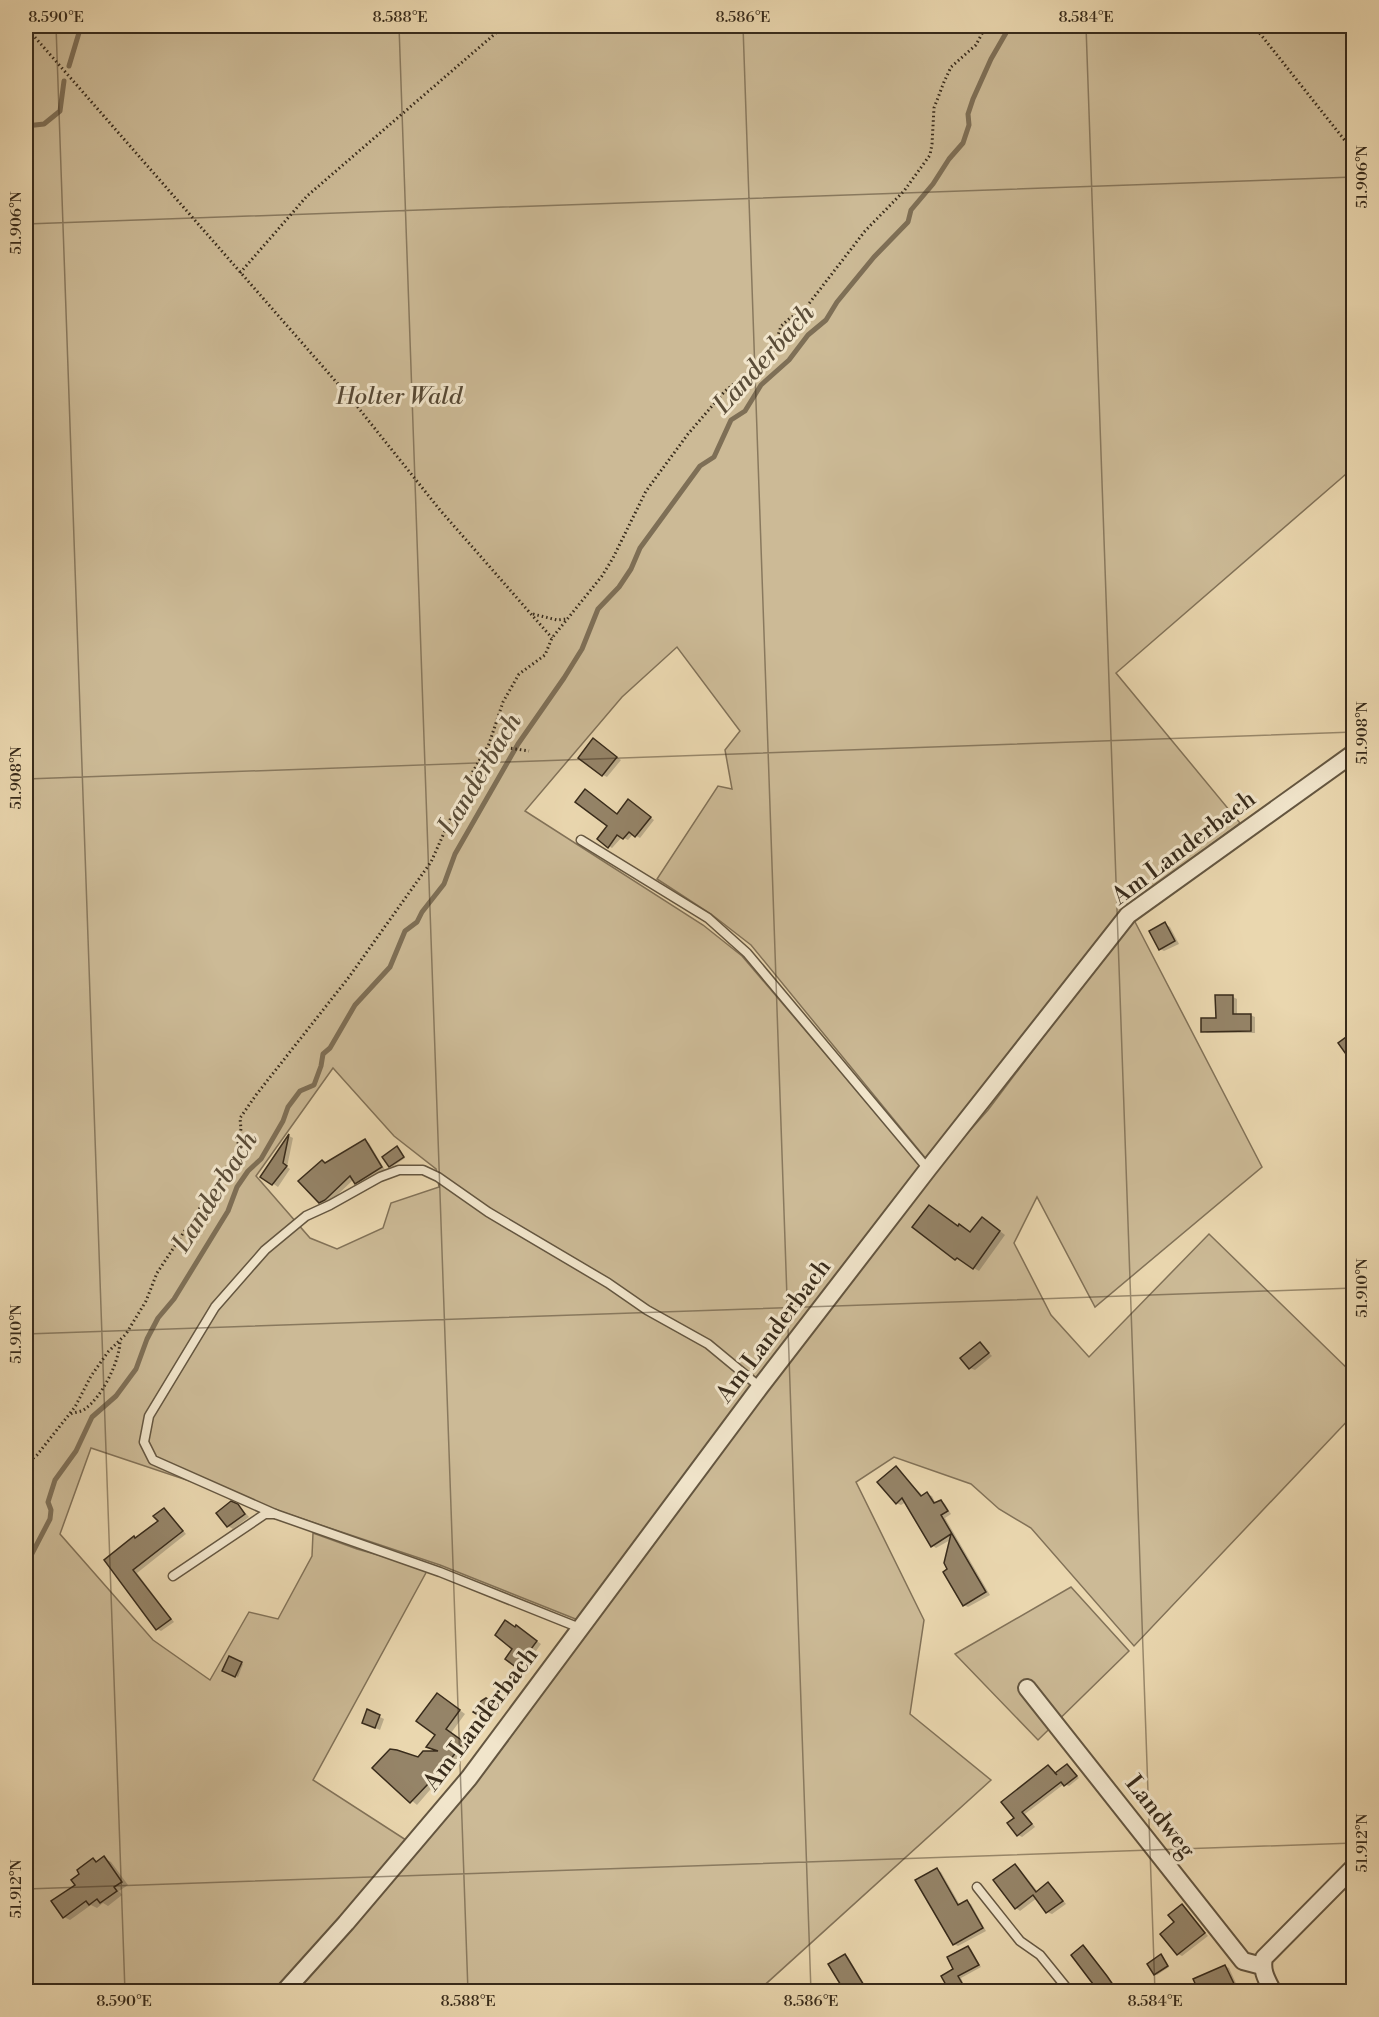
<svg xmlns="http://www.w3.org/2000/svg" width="1379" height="2017" font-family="'Libre Bodoni',serif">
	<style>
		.green { fill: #ccba96; stroke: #827258; stroke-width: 1.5; fill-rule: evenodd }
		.shadow { fill: #0003 }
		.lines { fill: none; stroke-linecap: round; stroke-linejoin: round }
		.stream { stroke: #7e6f56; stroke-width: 5 }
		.building { fill: #958468; stroke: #382b1b; stroke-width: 1.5 }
		.lane-casing { stroke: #645640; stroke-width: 11 }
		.street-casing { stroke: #645640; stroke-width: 20 }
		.path { stroke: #382b1b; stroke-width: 3; stroke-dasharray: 1.5 3; stroke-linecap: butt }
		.lane { stroke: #f1e5cb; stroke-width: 8 }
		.street { stroke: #f1e5cb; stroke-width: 16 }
		.ticks { fill: none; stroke: #382b1b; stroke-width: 1.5; stroke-opacity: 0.45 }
		.labels { text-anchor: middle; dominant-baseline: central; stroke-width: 6; stroke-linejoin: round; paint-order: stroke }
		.park-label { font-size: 24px; font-style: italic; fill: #564834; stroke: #f1e5cb }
		.street-label { font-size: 24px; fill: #382b1b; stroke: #f1e5cb }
		.water-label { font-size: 26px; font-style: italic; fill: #5b4d38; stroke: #f1e5cb }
		.neatline { fill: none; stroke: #382b1b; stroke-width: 2 }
		.ticks-label { font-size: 15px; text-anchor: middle; fill: #382b1b }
	</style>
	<rect width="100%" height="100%" fill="#ead7af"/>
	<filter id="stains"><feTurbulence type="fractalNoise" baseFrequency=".00333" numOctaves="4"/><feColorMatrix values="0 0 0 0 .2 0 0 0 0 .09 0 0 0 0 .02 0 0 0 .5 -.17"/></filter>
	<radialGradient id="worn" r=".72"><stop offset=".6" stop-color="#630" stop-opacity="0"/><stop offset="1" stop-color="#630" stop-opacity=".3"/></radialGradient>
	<g class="green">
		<path d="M26 26H1353V468L1116 673 1240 823 1124 909 927 1160 751 945 711 914 657 879 718 786 732 789 725 750 740 731 677 647 622 697 525 811 703 925 742 956 921 1166 578 1620 440 1565 91 1448 60 1534 153 1640 210 1680 249 1612 278 1619 312 1556 313 1533 357 1549 428 1569 313 1780 406 1840 343 1916 274 1991 26 1992ZM333 1068 394 1136 436 1169 439 1187 391 1203 383 1228 337 1249 310 1238 256 1176Z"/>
		<polygon points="1133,918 1262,1167 1095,1307 1037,1197 1014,1243 1051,1315 1089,1357 1209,1234 1353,1374 1353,1415 1134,1646 1031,1528 999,1509 971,1484 894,1457 856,1482 924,1620 910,1714 991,1780 758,1991 292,1992 351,1927 476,1783 841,1292 933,1172 988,1110"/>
		<polygon points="1071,1587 1129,1651 1038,1740 955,1654"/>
	</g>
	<g class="shadow">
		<polygon points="598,743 621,760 607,777 603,775"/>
		<polygon points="632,803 654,820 640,838 633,834 628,840 622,837 612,848 609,846 618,815"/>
		<polygon points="1165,924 1170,927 1179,944 1164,951 1160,949"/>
		<polygon points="1233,997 1237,999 1237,1015 1250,1015 1255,1017 1255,1033 1207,1033 1203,1031 1217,1019"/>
		<polygon points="289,1136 293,1138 287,1167 290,1169 278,1187 262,1176"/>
		<polygon points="365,1141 369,1143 385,1170 361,1185 354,1179 330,1202 325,1205 320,1202 326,1164"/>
		<polygon points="397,1147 405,1158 392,1167 390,1166"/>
		<polygon points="988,1222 1005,1235 979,1271 956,1258 958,1228 970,1233"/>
		<polygon points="980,1344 992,1356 975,1370 970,1368"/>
		<polygon points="896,1468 923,1496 927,1494 932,1496 936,1504 941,1501 945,1504 951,1514 945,1518 990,1595 968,1607 964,1605 949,1570 952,1539 936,1548 932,1545 906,1502 901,1505 896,1503"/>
		<polygon points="237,1506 242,1509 249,1517 233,1529 228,1526"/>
		<polygon points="164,1509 168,1512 186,1534 137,1573 174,1622 161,1631 157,1629 106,1560 160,1522"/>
		<polygon points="516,1628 521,1630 541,1644 523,1669 507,1659 514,1649"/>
		<polygon points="229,1658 243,1664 238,1677 224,1670"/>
		<polygon points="443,1698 465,1714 451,1733 468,1746 417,1805 374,1768 441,1752 433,1749"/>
		<polygon points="491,1702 500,1709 491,1722 475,1711"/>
		<polygon points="368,1711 384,1719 380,1730 368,1725"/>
		<polygon points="1067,1765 1079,1778 1069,1786 1064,1784 1025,1814 1035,1827 1022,1837 1018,1835 1016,1818 1048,1766 1056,1774"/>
		<polygon points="104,1858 111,1862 128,1885 119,1891 122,1895 108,1906 103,1903 97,1908 91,1905 70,1920 64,1917 77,1885 93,1860 98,1863"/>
		<polygon points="1015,1865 1019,1868 1038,1892 1049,1884 1053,1887 1066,1904 1052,1914 1047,1912 1037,1898 1020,1911 1016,1908"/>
		<polygon points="937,1869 941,1872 960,1905 967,1901 971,1904 986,1931 958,1946 954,1944"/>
		<polygon points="1182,1906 1186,1908 1208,1936 1182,1956 1178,1954 1176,1922"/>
		<polygon points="968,1947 971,1949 981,1967 961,1978 967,1992 952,1992 943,1977 956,1970"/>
		<polygon points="1083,1947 1087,1949 1119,1992 1101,1991"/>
		<polygon points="845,1955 848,1957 869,1992 847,1992"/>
		<polygon points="1161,1956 1169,1967 1157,1975 1155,1974"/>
		<polygon points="1225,1966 1229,1968 1240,1992 1200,1992"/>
	</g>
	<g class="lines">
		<g class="stream">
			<polyline points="69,66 81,26"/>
			<polyline points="26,126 44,124 60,111 64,81"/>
			<polyline points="26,1565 50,1519 51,1510 48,1502 55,1480 76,1451 92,1417 116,1396 136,1369 147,1339 158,1318 174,1299 228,1211 237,1187 248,1171 261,1159 283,1121 288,1107 300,1091 314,1085 321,1066 323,1054 330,1048 355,1005 390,967 405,931 417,922 422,912 444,884 455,854 518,744 564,678 582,649 598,609 619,587 631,569 640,548 700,466 714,457 731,420 745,411 761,385 789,360 808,335 826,320 837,302 874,257 908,222 911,210 933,184 949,159 963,143 969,125 968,114 973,99 991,59 1010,26"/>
		</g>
	</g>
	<g class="building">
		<polygon points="593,738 617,757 602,776 578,758"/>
		<polygon points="585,789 617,814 628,799 651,817 635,837 629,832 623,839 617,835 608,848 597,839 607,826 575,802"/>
		<polygon points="1165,922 1175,941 1159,950 1149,931"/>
		<polygon points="1215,995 1233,995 1233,1014 1251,1014 1251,1031 1201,1032 1201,1018 1216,1018"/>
		<polygon points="1353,1032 1353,1064 1338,1043"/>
		<polygon points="289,1134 283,1163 287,1166 272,1185 260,1177"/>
		<polygon points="365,1139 382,1167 355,1184 350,1176 325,1200 319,1203 298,1181 322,1160 325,1163"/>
		<polygon points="397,1146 404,1157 389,1167 382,1157"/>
		<polygon points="929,1205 958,1226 959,1224 970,1232 982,1217 1000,1231 973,1269 957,1258 955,1260 912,1227"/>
		<polygon points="980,1342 989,1353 969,1369 960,1358"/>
		<polygon points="896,1466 921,1496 927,1492 934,1503 941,1500 948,1511 941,1515 986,1592 963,1606 943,1572 947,1569 944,1563 951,1534 931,1547 902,1498 896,1504 877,1482"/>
		<polygon points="231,1501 238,1504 245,1514 227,1527 216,1513"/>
		<polygon points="164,1508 183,1531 133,1570 171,1619 156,1630 104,1560 134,1536 135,1538 158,1521 153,1516"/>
		<polygon points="505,1620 515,1627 516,1625 537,1641 517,1668 505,1659 512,1649 495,1635"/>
		<polygon points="229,1656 242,1662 235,1677 222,1671"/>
		<polygon points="437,1693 460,1710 446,1729 464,1742 447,1764 410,1803 372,1768 390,1749 397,1750 418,1757 423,1751 438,1751 426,1747 435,1735 416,1721"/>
		<polygon points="486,1698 497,1705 486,1720 473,1712 481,1701"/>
		<polygon points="367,1709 380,1715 375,1728 362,1723"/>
		<polygon points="1067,1764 1077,1776 1064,1786 1061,1782 1022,1812 1032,1824 1017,1836 1007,1823 1014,1818 1001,1802 1048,1765 1057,1775 1055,1773"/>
		<polygon points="104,1856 122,1882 114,1887 117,1891 100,1903 97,1899 89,1905 86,1901 63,1918 51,1901 75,1885 71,1880 79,1874 77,1870 93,1858 96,1862"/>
		<polygon points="1015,1864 1036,1892 1048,1882 1063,1901 1046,1913 1033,1895 1015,1909 993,1880"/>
		<polygon points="937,1868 958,1905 967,1900 983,1928 953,1945 915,1880"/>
		<polygon points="1182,1904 1205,1933 1177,1955 1160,1934 1174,1922 1168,1915"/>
		<polygon points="1083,1945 1107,1976 1118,1992 1099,1992 1071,1955"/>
		<polygon points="968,1946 979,1965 958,1976 963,1985 950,1992 941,1976 953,1969 947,1957"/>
		<polygon points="845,1954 868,1992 845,1992 828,1964"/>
		<polygon points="1161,1954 1168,1966 1154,1975 1147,1964"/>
		<polygon points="1225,1965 1238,1992 1199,1992 1193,1979"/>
	</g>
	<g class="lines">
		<defs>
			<g id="lane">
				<polyline points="581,840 708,918 747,953 928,1169"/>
				<polyline points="275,1514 153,1460 144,1442 149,1416 215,1307 265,1250 306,1216 330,1205 380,1177 399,1170 423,1170 438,1177 488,1212 608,1283 647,1310 708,1344 760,1387"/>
				<polyline points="173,1576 265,1514 275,1514 440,1572 580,1628"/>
				<polyline points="977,1887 1020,1941 1040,1955 1070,1992"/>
			</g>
			<g id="street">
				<polyline points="1027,1688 1243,1961 1262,1966"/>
				<polyline points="284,1992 346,1923 469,1778 760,1387 928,1169 1128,915 1354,753"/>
				<path d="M1273 1992C1267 1980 1261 1971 1264 1958L1354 1867"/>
			</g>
		</defs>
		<use href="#lane" class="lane-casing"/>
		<use href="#street" class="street-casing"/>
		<g class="path">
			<polyline points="1254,26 1354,152"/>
			<polyline points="26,27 352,400 440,510 552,638"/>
			<polyline points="240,273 307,196 504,26"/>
			<polyline points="533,614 557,620 567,619"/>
			<polyline points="502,747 529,751"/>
			<path d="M71 1414C75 1412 81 1412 85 1409 102 1397 120 1361 120 1340"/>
			<polyline points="26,1464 37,1455 75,1407 91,1376 108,1352 126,1334 146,1301 157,1273 236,1153 241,1129 240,1118 256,1095 349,977 431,862 453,813 464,801 472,773 489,744 503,702 519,674 545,655 552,638 602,576 613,558 646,491 688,434 725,391 754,368 768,360 772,355 781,326 790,318 804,310 865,231 904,191 930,155 932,144 934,108 944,82 951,67 976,45 986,26"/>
		</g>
		<use href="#lane" class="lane"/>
		<use href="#street" class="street"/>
	</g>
	<path class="ticks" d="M56 26 125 1992M399 26 468 1992M743 26 811 1992M1086 26 1155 1992M26 224 1354 177M26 779 1354 732M26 1334 1354 1288M26 1889 1354 1843"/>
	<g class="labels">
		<g class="park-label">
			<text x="399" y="397">Holter Wald</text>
		</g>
		<g class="street-label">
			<text transform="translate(1184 848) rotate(-37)">Am Landerbach</text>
			<text transform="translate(774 1331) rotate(-53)">Am Landerbach</text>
			<text transform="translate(481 1719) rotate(-53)">Am Landerbach</text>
			<text transform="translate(1160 1817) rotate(52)">Landweg</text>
		</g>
		<g class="water-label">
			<text transform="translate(764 359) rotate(-48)">Landerbach</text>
			<text transform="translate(480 774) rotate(-59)">Landerbach</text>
			<text transform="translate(215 1192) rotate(-58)">Landerbach</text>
		</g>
	</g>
	<rect width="1379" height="2017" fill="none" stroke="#ead7af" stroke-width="66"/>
	<rect x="33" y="33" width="1313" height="1951" class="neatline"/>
	<g class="ticks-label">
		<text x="56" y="22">8.590°E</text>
		<text x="400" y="22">8.588°E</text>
		<text x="743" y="22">8.586°E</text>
		<text x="1086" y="22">8.584°E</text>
		<text transform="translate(1362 177) rotate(-90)" y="5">51.906°N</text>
		<text transform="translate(16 223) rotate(-90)" y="5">51.906°N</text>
		<text transform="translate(1362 733) rotate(-90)" y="5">51.908°N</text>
		<text transform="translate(16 778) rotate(-90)" y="5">51.908°N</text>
		<text transform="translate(1362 1288) rotate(-90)" y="5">51.910°N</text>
		<text transform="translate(16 1334) rotate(-90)" y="5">51.910°N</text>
		<text transform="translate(1362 1843) rotate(-90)" y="5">51.912°N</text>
		<text transform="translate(16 1889) rotate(-90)" y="5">51.912°N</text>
		<text x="124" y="2006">8.590°E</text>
		<text x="468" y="2006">8.588°E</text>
		<text x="811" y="2006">8.586°E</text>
		<text x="1155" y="2006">8.584°E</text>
	</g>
	<rect width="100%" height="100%" filter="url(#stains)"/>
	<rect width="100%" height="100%" fill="url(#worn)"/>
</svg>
